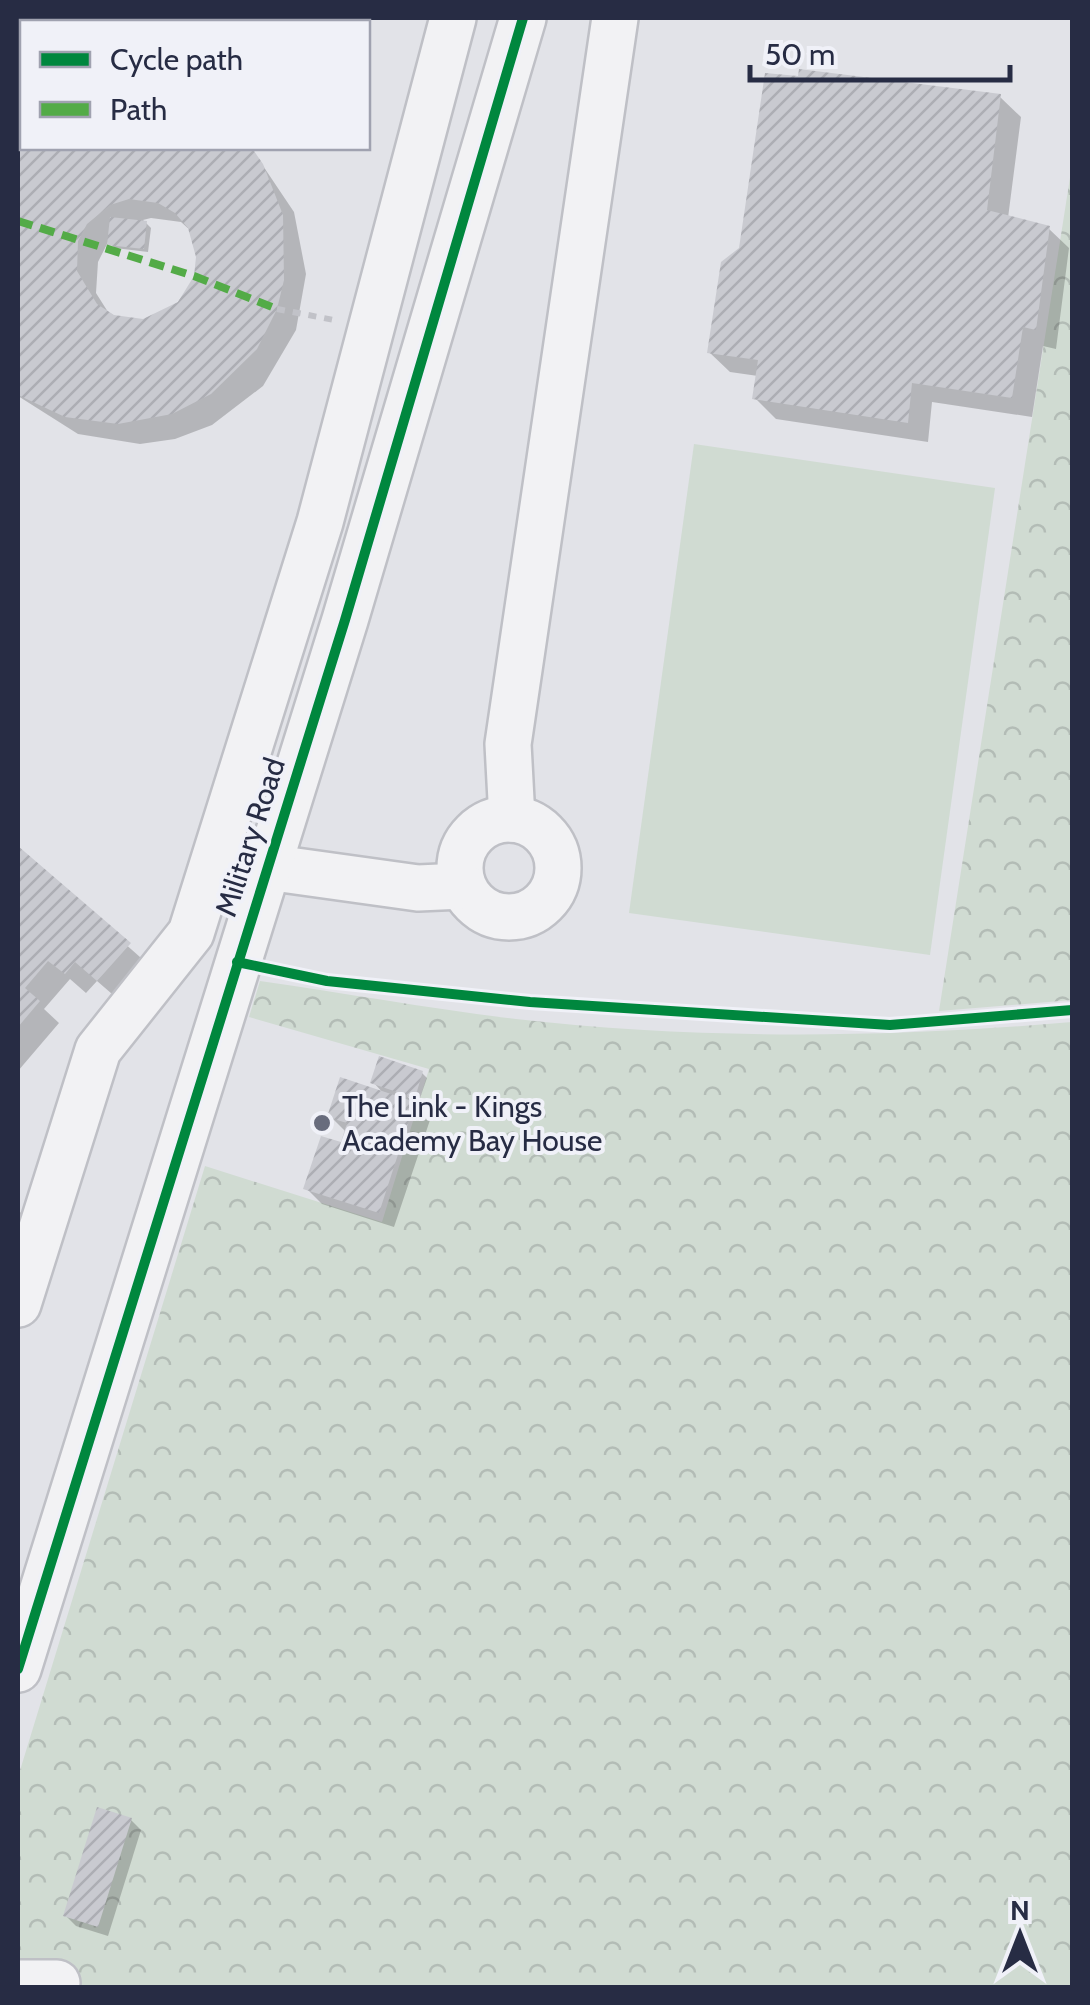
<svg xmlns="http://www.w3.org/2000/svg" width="1090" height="2005" font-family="Cabin,sans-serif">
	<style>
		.grass { fill: #d0dbd2 }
		.forest { fill: url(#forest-crowns) }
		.shadow { fill: #0003; fill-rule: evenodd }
		.building { fill: url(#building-hatch); fill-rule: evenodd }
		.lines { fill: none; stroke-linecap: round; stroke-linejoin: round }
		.minor-casing { stroke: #bfc0c6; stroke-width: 50 }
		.path { stroke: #c1c2c8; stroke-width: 6; stroke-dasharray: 8 8; stroke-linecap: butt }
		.minor { stroke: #f2f2f4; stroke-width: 45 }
		.quiet { stroke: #53ab47; stroke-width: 8; stroke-dasharray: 15 8; stroke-linecap: butt }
		.cycleway-casing { stroke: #f0f1f8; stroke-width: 16 }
		.cycleway { stroke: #00873e; stroke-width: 10 }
		.poi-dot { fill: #686c7d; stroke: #f0f1f8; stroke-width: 4 }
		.labels { text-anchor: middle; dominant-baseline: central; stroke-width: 8; stroke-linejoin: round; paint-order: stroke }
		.street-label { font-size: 30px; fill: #272c44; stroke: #f0f1f8 }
		.poi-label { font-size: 30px; fill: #272c44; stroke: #f0f1f8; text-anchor: start }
	</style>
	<defs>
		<pattern id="forest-crowns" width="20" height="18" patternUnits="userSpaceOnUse" patternTransform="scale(2.5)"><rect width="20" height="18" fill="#d0dbd2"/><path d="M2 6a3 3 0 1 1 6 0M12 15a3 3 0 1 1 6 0" fill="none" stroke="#b3bcb6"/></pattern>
		<pattern id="building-hatch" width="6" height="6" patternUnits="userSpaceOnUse" patternTransform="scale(2.5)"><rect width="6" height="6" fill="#c9cad0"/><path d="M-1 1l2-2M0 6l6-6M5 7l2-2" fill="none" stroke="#adaeb4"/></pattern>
	</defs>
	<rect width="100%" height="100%" fill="#e2e3e8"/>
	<polygon class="grass" points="694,444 995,488 930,955 629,913"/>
	<g class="forest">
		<polygon points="1072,165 1072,1000 939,1011"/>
		<path d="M260 981C345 993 431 1009 516 1019 701 1040 888 1038 1072 1022V1987L18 1988V1777L205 1166 382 1222 429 1069 249 1017Z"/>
	</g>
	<g class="shadow">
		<polygon points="1000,97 1021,117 1008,218 1048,228 1069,248 1056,349 1043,346 1032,417 932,402 928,442 776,419 755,398 758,376 730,372 709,352"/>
		<path d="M22 111V148H251L294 212 306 274 296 330 263 386 212 425 175 439 140 444 78 434 18 396V114ZM151 218 181 222 191 231 199 257 196 277 172 310 143 321 122 320 108 312 96 293 98 262 108 242 115 248 148 252 151 228 143 220Z"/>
		<polygon points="18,849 149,965 119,1000 97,981 86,993 70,979 44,1009 59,1023 18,1071 18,951 22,946 18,942"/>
		<polygon points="422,1073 427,1078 419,1101 407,1096 430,1120 394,1227 322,1204 306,1188 342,1145 347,1133 330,1116 385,1095 373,1082"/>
		<polygon points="18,1210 26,1218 18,1228"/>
		<polygon points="131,1820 141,1830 108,1936 76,1926 66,1916"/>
	</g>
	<g class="building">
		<polygon points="799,69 1001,94 987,210 1050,226 1036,330 1023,327 1012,398 912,383 908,423 752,399 758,360 707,353 721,262 739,248 765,73 798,76"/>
		<path d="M22 105V148H252L263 164 283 215 284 280 277 309 257 349 211 394 172 414 118 424 65 417 18 395V108ZM129 199 158 203 175 213 188 228 196 257 194 276 178 302 143 319 114 315 97 304 77 271 78 241 87 224 110 205Z"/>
		<polygon points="110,217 147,221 144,249 107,245"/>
		<polygon points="18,846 131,943 97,981 75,962 65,974 48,961 25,988 40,1001 18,1027"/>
		<polygon points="379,1056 423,1071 415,1098 370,1083"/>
		<polygon points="340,1077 415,1102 379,1213 303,1189 321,1136 341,1142 347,1123 327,1117"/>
		<polygon points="97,1807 132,1818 98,1927 63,1916"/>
	</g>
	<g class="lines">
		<defs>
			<g id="minor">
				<polyline points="512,819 508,744 615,18"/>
				<circle cx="509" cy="868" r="49"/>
				<polyline points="267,867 418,888 463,886"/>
				<polyline points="18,1304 98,1050 191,933 320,522 453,18"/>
				<polyline points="18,1669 345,620 523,18"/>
				<polyline points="18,1983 57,1983"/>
			</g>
		</defs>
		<use href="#minor" class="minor-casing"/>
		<polyline class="path" points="277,309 334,320"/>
		<use href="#minor" class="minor"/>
		<polyline class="quiet" points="18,221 194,276 277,309"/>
		<defs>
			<g id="cycleway">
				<polyline points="237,962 327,981 530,1002 890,1025 1072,1010"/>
				<polyline points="18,1669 345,620 523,18"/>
			</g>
		</defs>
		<use href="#cycleway" class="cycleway-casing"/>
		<use href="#cycleway" class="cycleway"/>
	</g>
	<circle class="poi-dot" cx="322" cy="1123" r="10"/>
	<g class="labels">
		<g class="street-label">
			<text transform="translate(250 837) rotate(-72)">Military Road</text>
		</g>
		<g class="poi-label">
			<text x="342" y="1106">The Link - Kings<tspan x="342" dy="34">Academy Bay House</tspan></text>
		</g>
	</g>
	<rect width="1090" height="2005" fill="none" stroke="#272c44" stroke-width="40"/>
	<rect x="20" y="20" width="350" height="130" fill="#f0f1f8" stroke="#a0a2b0" stroke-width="2.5"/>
	<rect x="40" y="52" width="50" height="15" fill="#00873e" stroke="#a0a2b0" stroke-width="2.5"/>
	<text x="110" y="70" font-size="30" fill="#272c44">Cycle path</text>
	<rect x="40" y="102" width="50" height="15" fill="#53ab47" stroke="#a0a2b0" stroke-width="2.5"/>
	<text x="110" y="120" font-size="30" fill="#272c44">Path</text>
	<g transform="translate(1020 1935)" stroke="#f0f1f8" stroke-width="8" paint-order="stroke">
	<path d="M0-8L18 38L0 25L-18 38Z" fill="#272c44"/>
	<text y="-15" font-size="28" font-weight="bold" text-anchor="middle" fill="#272c44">N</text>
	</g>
	<path d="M750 65v15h260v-15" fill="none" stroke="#272c44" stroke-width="5"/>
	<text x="765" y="65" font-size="30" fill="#272c44" stroke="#f0f1f8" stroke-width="8" paint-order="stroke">50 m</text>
</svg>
